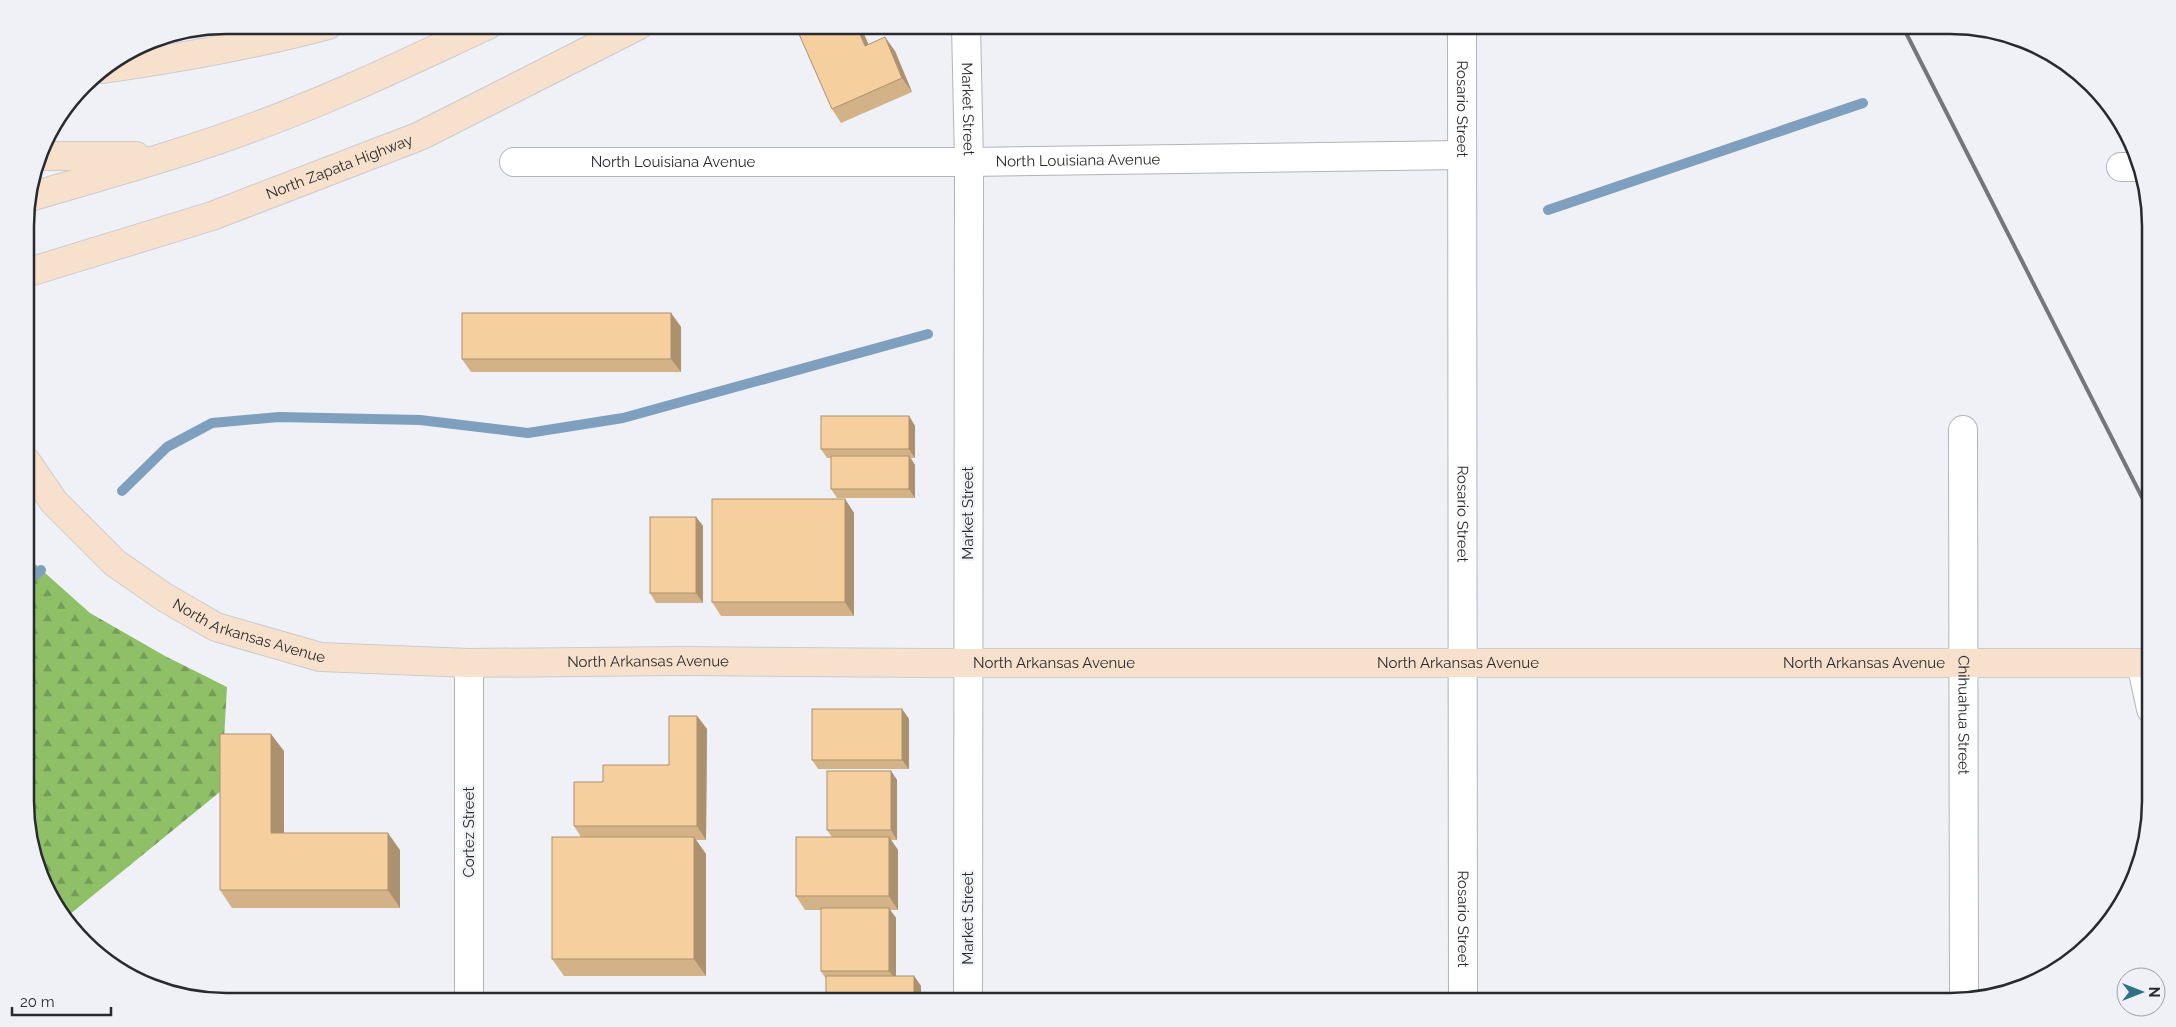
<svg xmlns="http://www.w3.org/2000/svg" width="2176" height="1027" font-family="Raleway,sans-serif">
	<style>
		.forest { fill: url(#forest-firs) }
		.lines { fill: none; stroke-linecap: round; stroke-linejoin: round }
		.stream { stroke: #7ea0be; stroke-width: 10 }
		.minor-casing { stroke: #b2b4ba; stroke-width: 30 }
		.major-casing { stroke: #cccccd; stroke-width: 30 }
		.minor { stroke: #fff; stroke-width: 28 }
		.major { stroke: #f7e1cd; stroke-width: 28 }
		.rail { stroke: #75767a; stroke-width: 4 }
		.wall { fill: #d4b288 }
		.shaded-wall { fill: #ac916f }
		.building { fill: #f6cf9e; stroke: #ac916f }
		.labels { text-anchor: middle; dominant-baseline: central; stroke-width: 4.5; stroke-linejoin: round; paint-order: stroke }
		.street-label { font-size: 15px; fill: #292a2d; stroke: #eff1f7 }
		.rim { fill: none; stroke: #292a2d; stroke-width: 2.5 }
	</style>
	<defs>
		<pattern id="forest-firs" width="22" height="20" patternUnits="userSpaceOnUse" patternTransform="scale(1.25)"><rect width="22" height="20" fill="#8fc068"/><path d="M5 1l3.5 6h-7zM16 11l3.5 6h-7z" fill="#759c56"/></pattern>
	</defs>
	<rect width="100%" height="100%" fill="#eff1f7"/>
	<polygon class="forest" points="26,556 90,613 165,656 227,687 221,791 64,919 40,878 27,828"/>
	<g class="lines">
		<g class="stream">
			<polyline points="1548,210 1863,103"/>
			<polyline points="122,491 167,447 212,423 279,417 420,420 528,433 623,418 928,334"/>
			<polyline points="26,583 41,570"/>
		</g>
		<defs>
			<g id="minor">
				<path id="s1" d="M966 25 969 162 968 1002"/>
				<path id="s2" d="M1462 25 1463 1002"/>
				<path id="s3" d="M514 162H969L1462 155"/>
				<polyline points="2121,167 2141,167"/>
				<path id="s4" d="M1963 430 1964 1001"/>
				<polyline points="469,663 469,1002"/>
				<polyline points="2141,663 2151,709"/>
			</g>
			<g id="major">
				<path d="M103 69C180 58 254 45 328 25"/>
				<polyline points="40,156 136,156"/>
				<path d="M30 197C104 175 178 155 251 128 332 99 410 61 488 25"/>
				<path id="s5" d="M26 273 212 216 420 136 639 25"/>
				<path id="s6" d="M26 461 54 502 115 563 164 597 216 627 320 657 469 663 683 661 928 663H2151"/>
			</g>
		</defs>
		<use href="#minor" class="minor-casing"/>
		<use href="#major" class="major-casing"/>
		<use href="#minor" class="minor"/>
		<use href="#major" class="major"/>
		<polyline class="rail" points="1902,25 2150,513"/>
	</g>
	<g class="wall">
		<polygon points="869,44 895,51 912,92 841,123 832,109"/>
		<polygon points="671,313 681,327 681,372 471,372 462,359"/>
		<polygon points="909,416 915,426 915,458 911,458 915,465 915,498 837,498 831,489 831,458 827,458 821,449"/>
		<polygon points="845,499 854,513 854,616 721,616 712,602"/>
		<polygon points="696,517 703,526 703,603 656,603 650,593"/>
		<polygon points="902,709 909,719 909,769 818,769 812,760"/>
		<polygon points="697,716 707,729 706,840 696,840 706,854 706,976 564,976 552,959 581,837 574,826 603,782 669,765"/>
		<polygon points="284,751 284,833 400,850 400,908 232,908 220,890"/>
		<polygon points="891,771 897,780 897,840 891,840 898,850 898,910 890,910 896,918 896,976 914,976 921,986 921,1002 826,979 821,971 821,910 805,910 796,896 832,837 827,830"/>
	</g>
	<g class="shaded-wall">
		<polygon points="856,25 860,25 875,59 865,46"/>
		<polygon points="885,37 895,51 912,92 902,78"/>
		<polygon points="671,313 681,327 681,372 671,359"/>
		<polygon points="909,416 915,426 915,458 909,449"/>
		<polygon points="909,456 915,465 915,498 909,489"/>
		<polygon points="845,499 854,513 854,616 845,602"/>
		<polygon points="696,517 703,526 703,603 696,593"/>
		<polygon points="902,709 909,719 909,769 902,760"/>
		<polygon points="697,716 707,729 706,840 697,826"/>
		<polygon points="271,734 284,751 284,850 271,833"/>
		<polygon points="891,771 897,780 897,840 891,830"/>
		<polygon points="388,833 400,850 400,908 388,890"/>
		<polygon points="694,837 706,854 706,976 694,959"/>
		<polygon points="889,837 898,850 898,910 889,896"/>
		<polygon points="889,908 896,918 896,980 889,971"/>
		<polygon points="914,976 921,986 921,1002 914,1002"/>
	</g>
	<g class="building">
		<polygon points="795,25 856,25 865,46 885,37 902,78 832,109"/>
		<rect x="462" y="313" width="209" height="46"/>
		<rect x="821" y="416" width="88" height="33"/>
		<rect x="831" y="456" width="78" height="33"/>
		<rect x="712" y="499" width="133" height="103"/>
		<rect x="650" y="517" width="46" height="76"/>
		<rect x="812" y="709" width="90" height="51"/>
		<polygon points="669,716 697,716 697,826 574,826 574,782 603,782 603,765 669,765"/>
		<polygon points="220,734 271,734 271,833 388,833 388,890 220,890"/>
		<rect x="827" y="771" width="64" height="59"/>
		<rect x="552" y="837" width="142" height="122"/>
		<rect x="796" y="837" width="93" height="59"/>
		<rect x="821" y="908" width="68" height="63"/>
		<rect x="826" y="976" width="88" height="26"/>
	</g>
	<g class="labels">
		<g class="street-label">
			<text stroke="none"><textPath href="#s1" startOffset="84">Market Street</textPath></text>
			<text stroke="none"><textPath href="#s2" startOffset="84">Rosario Street</textPath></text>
			<text stroke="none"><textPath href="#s3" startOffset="564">North Louisiana Avenue</textPath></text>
			<text stroke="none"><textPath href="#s3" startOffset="159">North Louisiana Avenue</textPath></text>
			<text stroke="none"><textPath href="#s5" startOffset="331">North Zapata Highway</textPath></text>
			<text transform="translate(968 513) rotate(-90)">Market Street</text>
			<text stroke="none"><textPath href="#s2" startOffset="489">Rosario Street</textPath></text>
			<text stroke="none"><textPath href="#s6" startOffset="288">North Arkansas Avenue</textPath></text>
			<text stroke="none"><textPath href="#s6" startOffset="692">North Arkansas Avenue</textPath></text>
			<text stroke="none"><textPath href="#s6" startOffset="1908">North Arkansas Avenue</textPath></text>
			<text stroke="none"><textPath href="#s6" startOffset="1098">North Arkansas Avenue</textPath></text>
			<text stroke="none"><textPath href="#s6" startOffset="1502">North Arkansas Avenue</textPath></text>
			<text stroke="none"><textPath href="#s4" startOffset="285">Chihuahua Street</textPath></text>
			<text transform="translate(469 832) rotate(-90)">Cortez Street</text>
			<text transform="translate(968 918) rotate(-90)">Market Street</text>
			<text stroke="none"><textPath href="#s2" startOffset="894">Rosario Street</textPath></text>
		</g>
	</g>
	<path d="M0 0H2176V1027H0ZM226 34H1950A192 192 0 0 1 2142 226V801A192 192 0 0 1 1950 993H226A192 192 0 0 1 34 801V226A192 192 0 0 1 226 34Z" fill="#eff1f7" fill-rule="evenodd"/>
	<path class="rim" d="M226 34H1950A192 192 0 0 1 2142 226V801A192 192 0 0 1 1950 993H226A192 192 0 0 1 34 801V226A192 192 0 0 1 226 34Z"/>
	<g transform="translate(2141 992) rotate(90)"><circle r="24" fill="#eff1f7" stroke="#a0a1a6"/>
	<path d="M0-4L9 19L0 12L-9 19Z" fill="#317185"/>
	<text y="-8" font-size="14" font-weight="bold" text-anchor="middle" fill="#292a2d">N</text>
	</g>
	<path d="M12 1007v8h99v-8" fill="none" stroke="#292a2d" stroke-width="2.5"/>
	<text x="20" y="1007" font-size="15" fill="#292a2d" stroke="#eff1f7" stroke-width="4" paint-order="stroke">20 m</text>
</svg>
